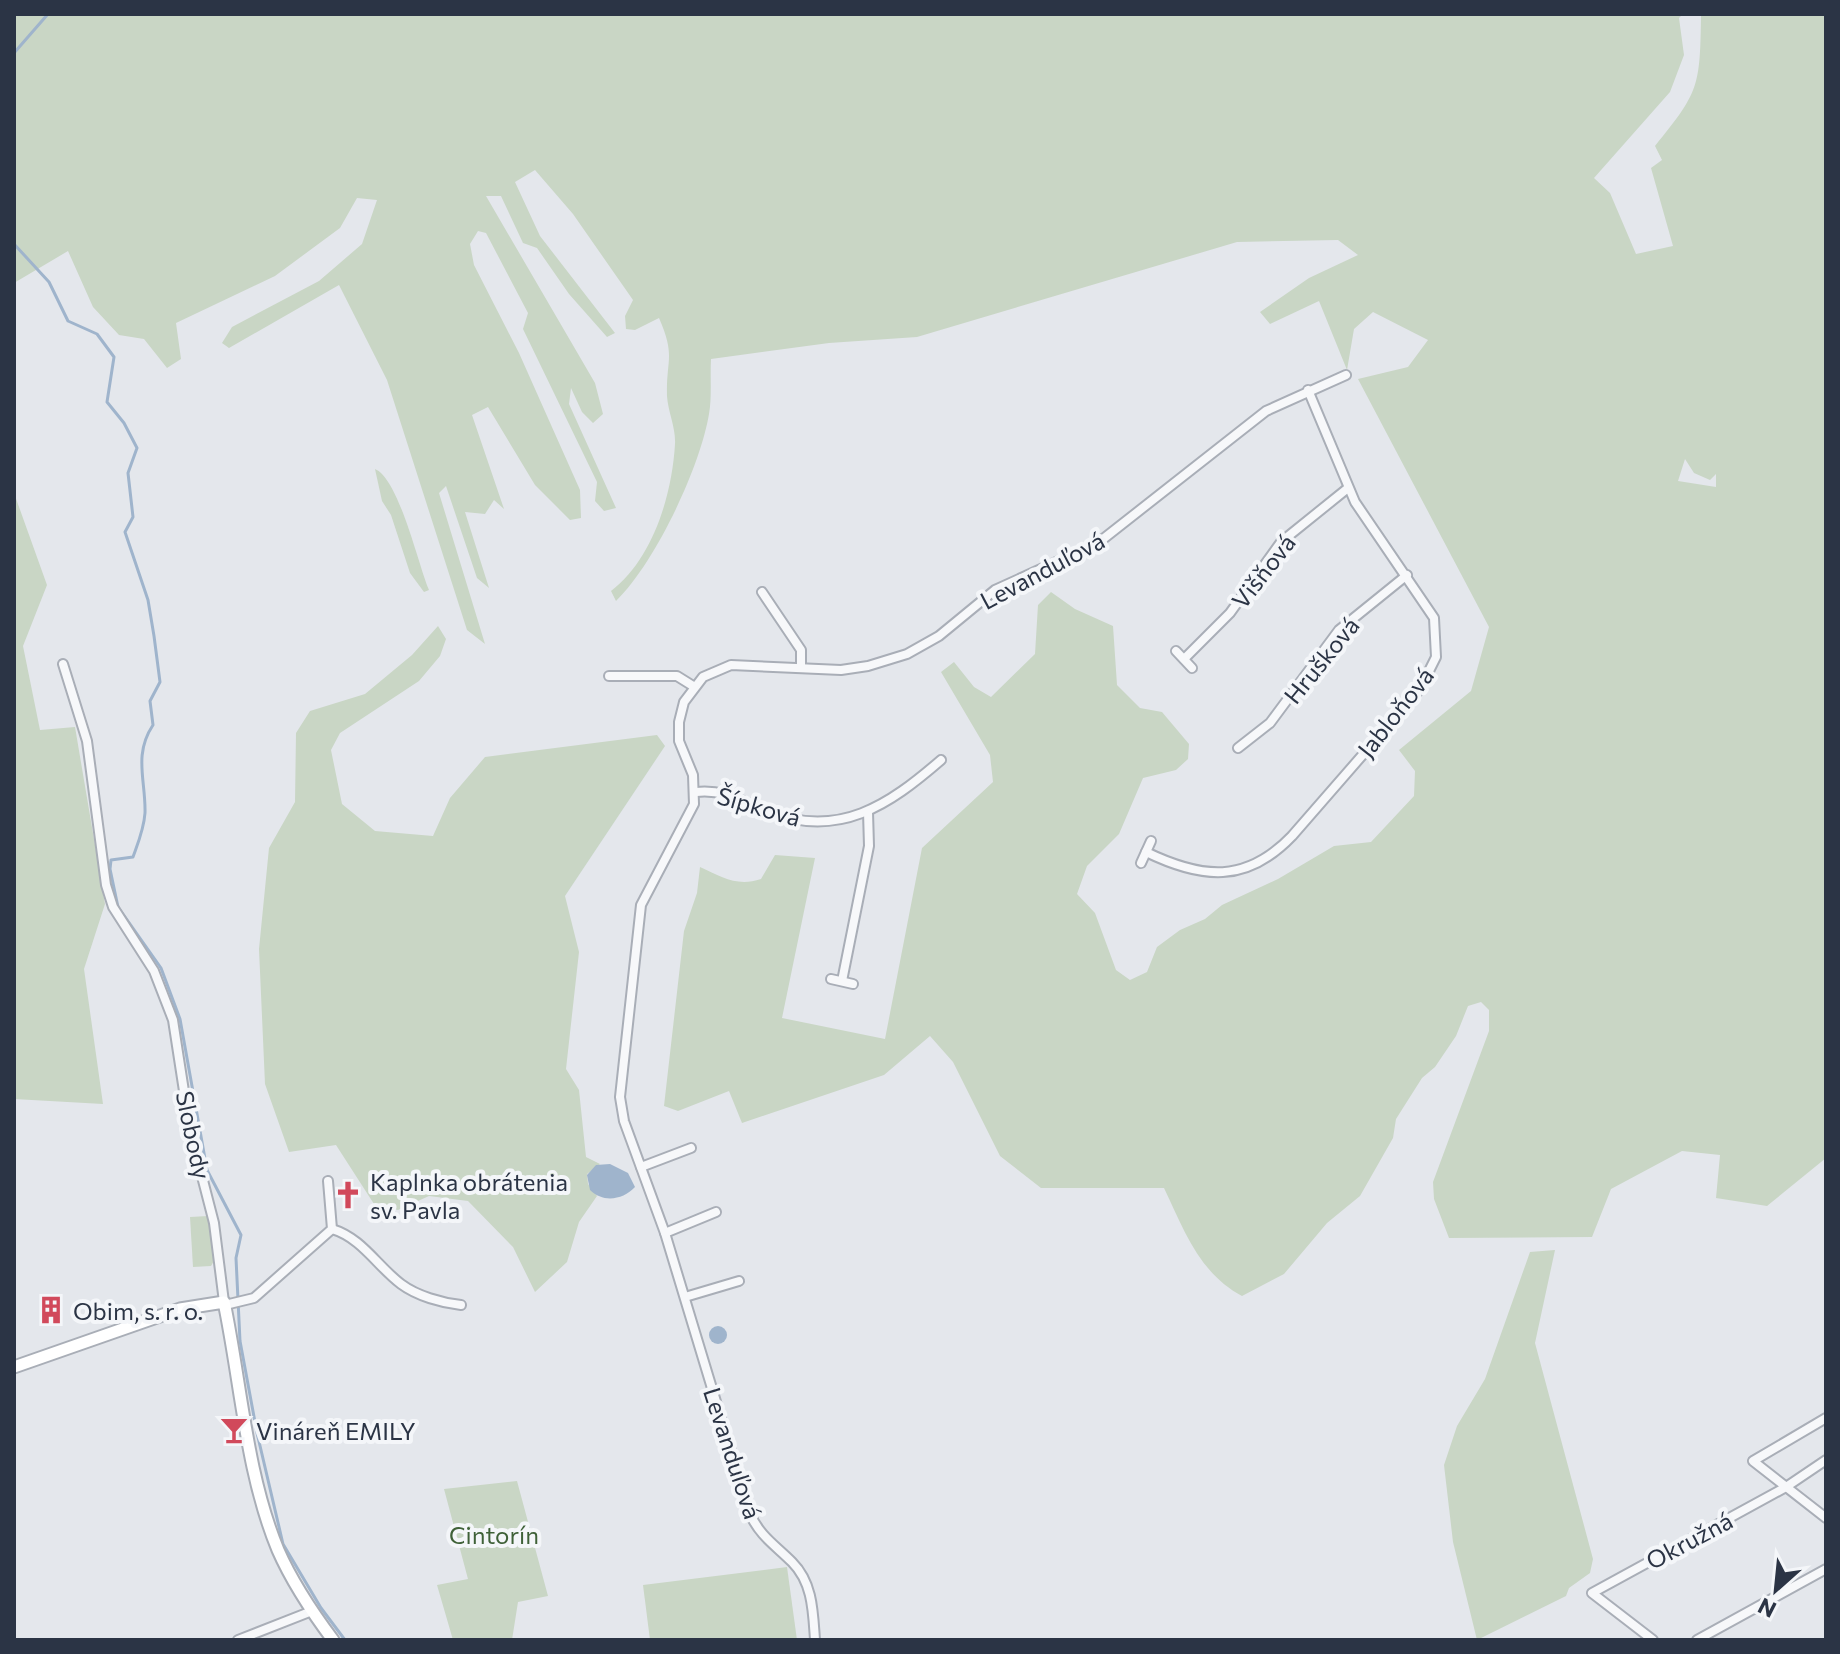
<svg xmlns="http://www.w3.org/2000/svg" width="1840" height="1654" font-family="Commissioner,sans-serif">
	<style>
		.green { fill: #c9d6c5; fill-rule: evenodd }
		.water { fill: #9fb4cc }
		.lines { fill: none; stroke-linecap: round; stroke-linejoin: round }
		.stream { stroke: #9fb4cc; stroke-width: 3 }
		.street-casing { stroke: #a9aeb7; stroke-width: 12 }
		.secondary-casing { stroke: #a9aeb7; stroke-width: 15 }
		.street { stroke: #f7f8fa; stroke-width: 8 }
		.secondary { stroke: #fff; stroke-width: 11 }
		.labels { text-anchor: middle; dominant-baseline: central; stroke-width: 8; stroke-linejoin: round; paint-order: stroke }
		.street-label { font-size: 24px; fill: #2b3445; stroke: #f4f6f9 }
		.poi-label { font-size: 24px; fill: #2b3445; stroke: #f4f6f9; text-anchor: start }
		.park-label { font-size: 24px; fill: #3f6138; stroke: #f4f6f9 }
	</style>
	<rect width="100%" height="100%" fill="#e4e7ec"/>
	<g class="green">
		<path d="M14 14H1683L1679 18 1684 55 1670 92 1594 178 1610 193 1636 254 1673 246 1651 168 1662 160 1655 146C1699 92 1700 87 1701 16L1826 14V1158L1767 1206 1716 1198 1720 1155 1682 1151 1611 1189 1592 1237 1449 1238 1434 1199 1433 1182 1489 1031V1010L1481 1002 1468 1006 1456 1036 1435 1067 1422 1078 1396 1119 1393 1138 1360 1196 1327 1223 1284 1274 1242 1296C1199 1273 1184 1230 1164 1188H1041L1000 1156 953 1062 930 1036 884 1075 742 1123 729 1091 678 1111 664 1106 684 931 697 893 700 867C722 877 737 887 761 879L775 855 815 858 782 1018 885 1039 922 848 993 782 990 755 941 672 954 662 974 687 991 697 1035 654 1038 605 1051 592 1075 609 1113 626 1117 685 1140 708 1162 712 1189 744 1188 759 1176 770 1143 778 1119 834 1087 866 1077 894 1095 913 1116 970 1130 980 1147 972 1157 947 1180 930 1205 919 1222 905 1278 879 1334 846 1371 842 1414 796 1415 771 1399 750 1471 691 1489 627 1358 379 1408 367 1428 340 1373 312 1354 329 1347 370 1319 301 1270 324 1260 312 1309 278 1358 255 1338 240 1237 242 917 337 829 343 711 359C710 377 712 397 709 414 700 468 655 563 616 601L611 591C653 559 672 495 675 444 676 428 668 412 667 396 666 358 676 357 659 318L635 330 626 329 625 316 633 300 573 214 535 170 515 182 540 236 615 333 607 337 569 294 537 248 523 243 501 196H486L595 383 603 414 593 423 582 412 571 388 569 404 616 508 604 511 595 501 597 482 523 329 528 313 486 233 478 231 470 244 474 265 519 353 580 490 581 518 570 520 535 485 488 407 472 415 504 509 494 500 485 514 465 512 489 588 477 578 446 486 439 493 485 644 467 630 387 380 339 285 229 348 222 343 232 327 319 281 362 244 377 200 357 198 340 228 275 276 176 323 181 359 167 368 144 339 119 335 93 307 68 251 14 283ZM1685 459 1694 473 1710 480 1716 474V487L1678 481Z"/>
		<path d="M375 469C399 479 418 564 429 590L424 592 410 573 391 515 382 501Z"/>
		<polygon points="14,493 47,585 23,646 40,730 75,727 105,904 84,969 103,1104 14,1099"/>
		<polygon points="438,626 446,639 440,656 419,681 340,733 331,750 342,804 375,831 433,836 450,798 485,757 657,735 665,746 565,896 579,952 566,1069 579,1090 586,1157 600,1164 587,1174 588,1184 597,1196 579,1222 567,1262 535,1292 513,1247 468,1201 429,1196 398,1210 374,1204 336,1145 289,1152 265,1084 259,949 269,848 295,802 296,733 310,711 365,694 412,655"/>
		<polygon points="208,1216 214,1261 211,1266 193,1267 190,1217"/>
		<polygon points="1555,1250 1535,1343 1593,1559 1590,1573 1569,1588 1566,1596 1477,1640 1453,1542 1444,1465 1457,1426 1485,1379 1530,1252"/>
		<polygon points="517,1481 548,1596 518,1602 512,1640 453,1640 437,1585 468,1579 444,1489"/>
		<polygon points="787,1567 797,1640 650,1640 643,1585"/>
	</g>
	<g class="water">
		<path d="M610 1164 628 1173 635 1187C623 1200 603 1203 590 1190L587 1175 596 1165Z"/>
		<circle cx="718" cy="1335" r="9"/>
	</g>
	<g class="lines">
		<g class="stream">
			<polyline points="14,53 48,14"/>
			<path d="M14 244 49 282 68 321 97 334 114 357 107 402 124 423 137 448 128 473 133 517 125 532 148 600 154 636 160 682 150 701 153 725C133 755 146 781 145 813 144 829 138 843 133 857L111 860 110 869 118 907 161 968 180 1019 207 1170 241 1235 236 1258 240 1341 257 1433 283 1544 321 1608 345 1640"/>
		</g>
		<defs>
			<g id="street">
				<polyline points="762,592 801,650 801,668"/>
				<polyline points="1176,651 1192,668"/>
				<polyline points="1184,659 1230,613 1281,542 1348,488"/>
				<polyline points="63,664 87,741 106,885 113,907 154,971 173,1020 190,1130 214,1223 224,1302"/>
				<polyline points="609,676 677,676 693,686"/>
				<polyline points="1238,748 1270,723 1339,630 1407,575"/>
				<path d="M696 792C725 789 741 801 766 811 839 840 889 805 941 760"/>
				<path d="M1146 852C1202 879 1246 884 1292 836L1420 689 1436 657 1434 618 1355 502 1308 390"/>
				<polyline points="1141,863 1151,841"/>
				<polyline points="831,979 853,984"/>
				<polyline points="842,981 869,846 868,812"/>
				<polyline points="641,1167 691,1148"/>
				<path d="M332 1229C362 1238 377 1266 401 1284 417 1296 442 1303 461 1305"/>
				<polyline points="665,1233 716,1212"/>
				<polyline points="685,1297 739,1281"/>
				<polyline points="225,1305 254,1298 332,1229 328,1181"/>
				<polyline points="1826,1418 1753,1461 1826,1518"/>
				<polyline points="238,1640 312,1611"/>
				<path d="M815 1640C813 1612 813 1583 792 1562 775 1545 760 1536 750 1514L665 1233 624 1121 620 1097 641 905 694 804 693 775 679 741V722L684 702 703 677 731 665 841 670 868 666 907 654 939 636 995 590 1098 543 1266 411 1346 375"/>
				<polyline points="1653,1640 1592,1593 1786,1487 1826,1460"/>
				<polyline points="1697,1640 1826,1569"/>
			</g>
			<path id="secondary" d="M14 1367 180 1309 224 1302C241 1383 246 1473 278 1550 292 1582 312 1612 333 1640"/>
		</defs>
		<use href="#street" class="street-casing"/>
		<use href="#secondary" class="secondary-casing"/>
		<use href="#street" class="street"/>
		<use href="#secondary" class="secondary"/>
	</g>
	<defs>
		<symbol id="church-bare" viewBox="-9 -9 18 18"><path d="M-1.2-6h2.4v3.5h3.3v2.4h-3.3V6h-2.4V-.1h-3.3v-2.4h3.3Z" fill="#d1495b" stroke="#f4f6f9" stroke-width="2.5" paint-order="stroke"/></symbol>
		<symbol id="building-bare" viewBox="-9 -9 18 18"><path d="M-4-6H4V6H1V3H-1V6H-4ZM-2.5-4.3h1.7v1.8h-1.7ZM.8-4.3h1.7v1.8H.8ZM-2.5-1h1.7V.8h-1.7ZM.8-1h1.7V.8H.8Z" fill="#d1495b" stroke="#f4f6f9" stroke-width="2.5" paint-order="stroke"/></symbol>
		<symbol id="bar-bare" viewBox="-9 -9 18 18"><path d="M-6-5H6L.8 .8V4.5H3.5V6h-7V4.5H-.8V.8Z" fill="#d1495b" stroke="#f4f6f9" stroke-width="2.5" paint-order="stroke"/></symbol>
	</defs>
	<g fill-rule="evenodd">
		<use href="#church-bare" x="328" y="1175" width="40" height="40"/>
		<use href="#building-bare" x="31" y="1290" width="40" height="40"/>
		<use href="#bar-bare" x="214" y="1410" width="40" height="40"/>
	</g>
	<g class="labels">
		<g class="street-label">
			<text transform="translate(1042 570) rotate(-28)">Levanduľová</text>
			<text transform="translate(1263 571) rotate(-52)">Višňová</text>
			<text transform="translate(1321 660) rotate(-51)">Hrušková</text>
			<text transform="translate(1395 712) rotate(-52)">Jabloňová</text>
			<text transform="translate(759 806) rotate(16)">Šípková</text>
			<text transform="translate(194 1135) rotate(78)">Slobody</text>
			<text transform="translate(733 1453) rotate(72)">Levanduľová</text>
			<text transform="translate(1689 1540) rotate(-28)">Okružná</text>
		</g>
		<g class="poi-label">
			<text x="370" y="1181">Kaplnka obrátenia<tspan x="370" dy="28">sv. Pavla</tspan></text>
			<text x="73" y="1310">Obim, s. r. o.</text>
			<text x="256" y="1430">Vináreň EMILY</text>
		</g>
		<g class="park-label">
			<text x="494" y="1534">Cintorín</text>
		</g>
	</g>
	<rect width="1840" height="1654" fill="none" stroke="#2b3445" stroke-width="32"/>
	<g transform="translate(1776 1590) rotate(207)" stroke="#f4f6f9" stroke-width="6" paint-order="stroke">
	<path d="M0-6L14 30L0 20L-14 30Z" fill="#2b3445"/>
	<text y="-12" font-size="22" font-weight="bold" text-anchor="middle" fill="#2b3445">N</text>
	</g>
</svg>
